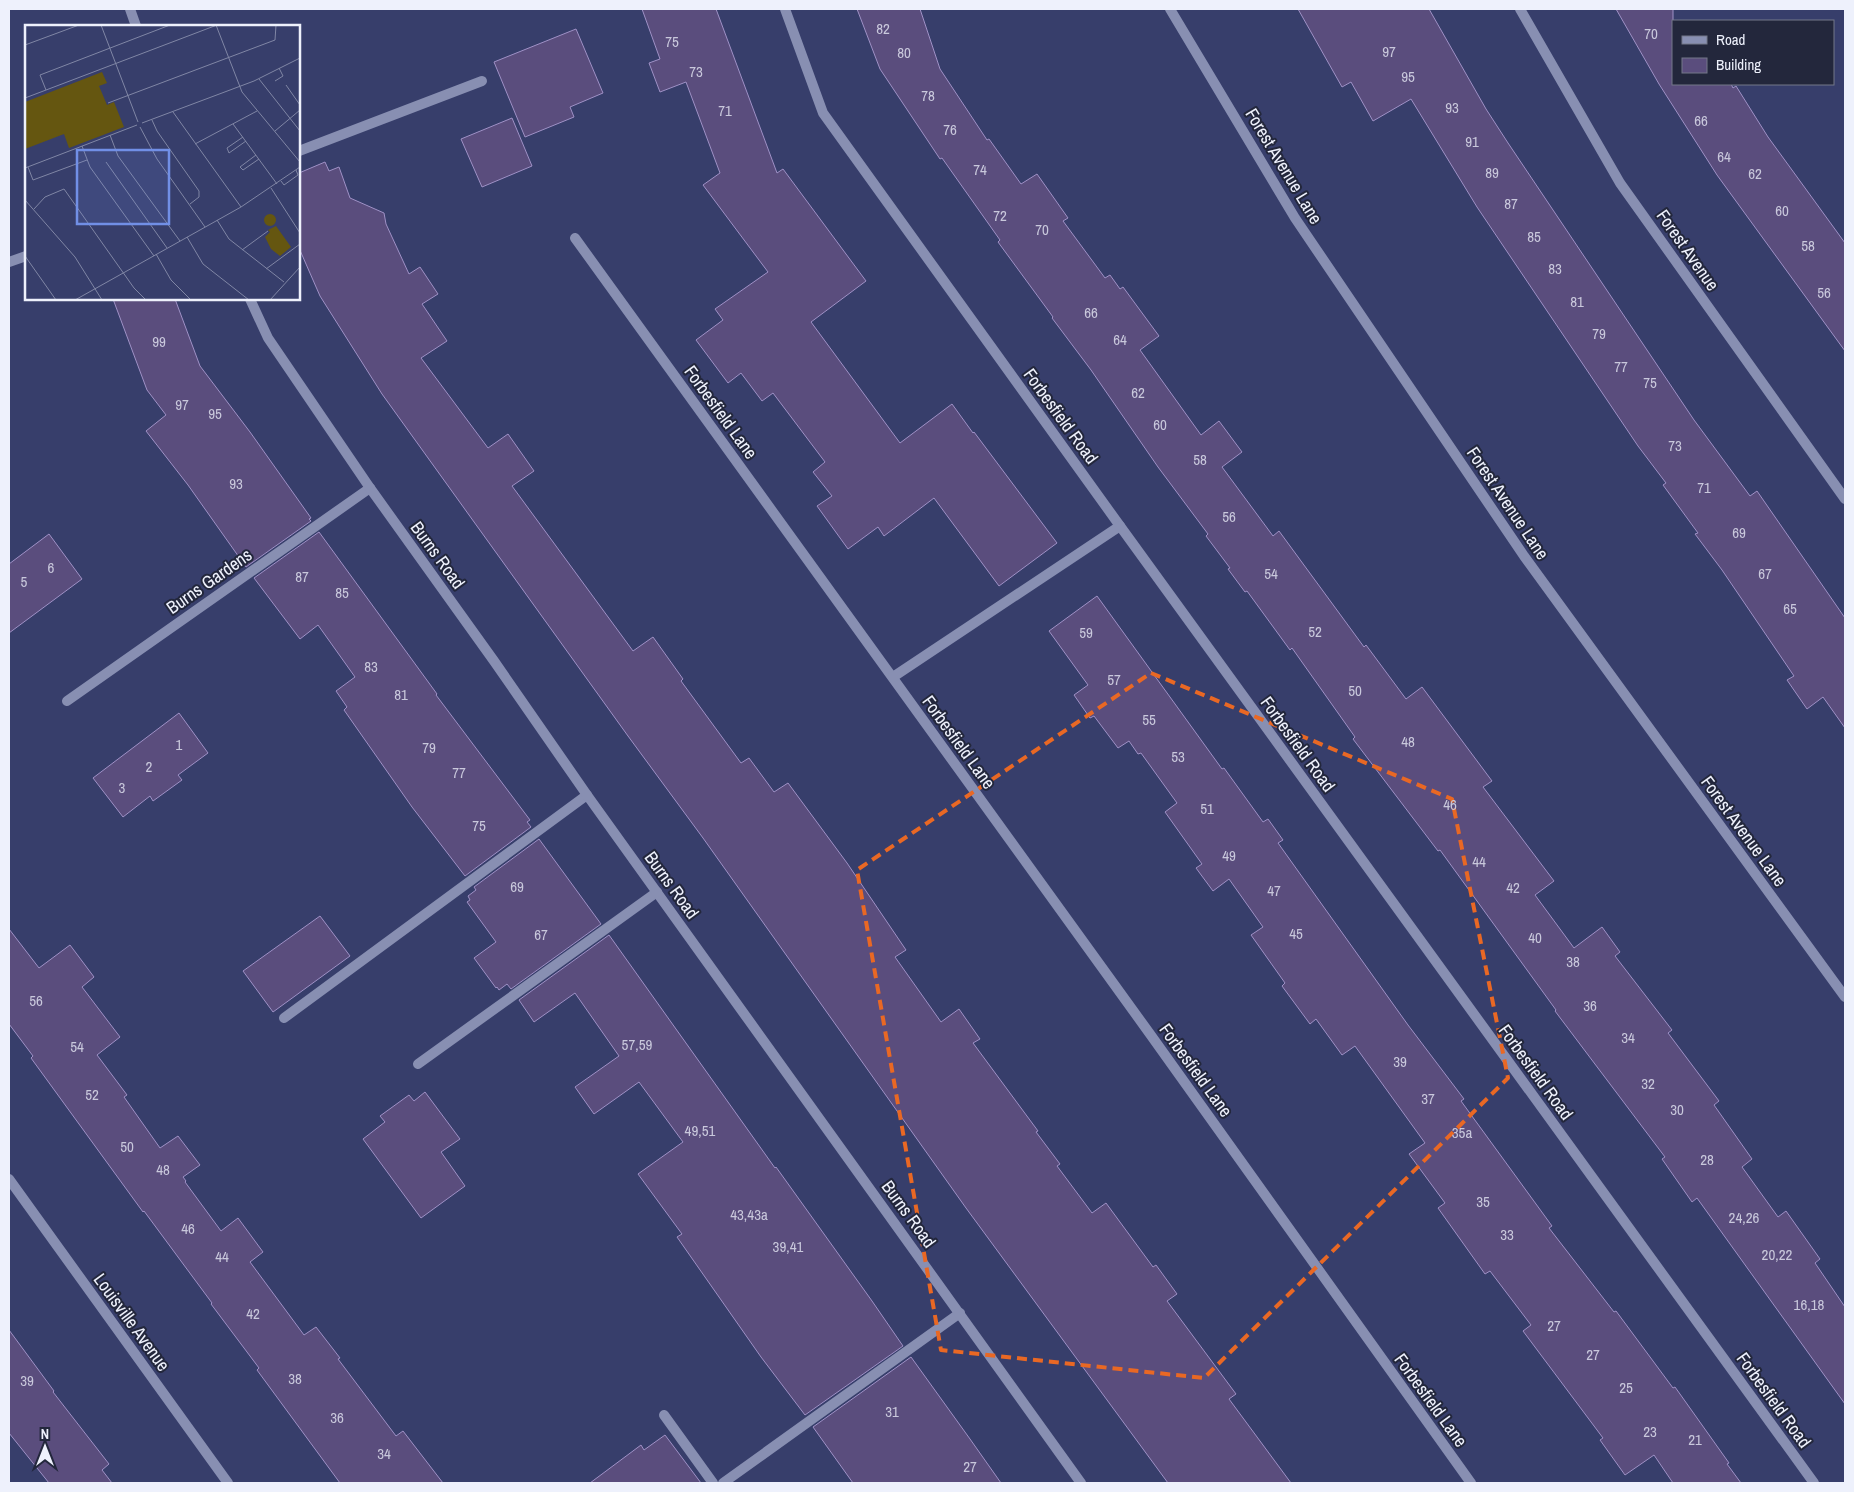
<svg xmlns="http://www.w3.org/2000/svg" width="1854" height="1492" font-family="'Archivo Narrow',sans-serif">
	<style>
		.building { fill: #5a4d7d; stroke: #9f91c6 }
		.lines { fill: none; stroke-linecap: round; stroke-linejoin: round }
		.service { stroke: #888fb2; stroke-width: 10 }
		.minor { stroke: #888fb2; stroke-width: 10 }
		.tertiary { stroke: #888fb2; stroke-width: 10 }
		.marked { fill: none; stroke: #e96824; stroke-width: 4; stroke-dasharray: 10 6; stroke-linejoin: round }
		.labels { text-anchor: middle; dominant-baseline: central; stroke-width: 4; stroke-linejoin: round; paint-order: stroke }
		.number-label { font-size: 15px; fill: #c9c8dc }
		.street-label { font-size: 18px; fill: #eef1fc; stroke: #23273c }
		.inset-road { fill: none; stroke: #8086a5; stroke-width: 1 }
		.view { fill: #718fe6; fill-opacity: 0.15; stroke: #718fe6; stroke-width: 2.5 }
		.inset-edge { fill: none; stroke: #eef1fc; stroke-width: 2.5 }
	</style>
	<rect width="100%" height="100%" fill="#373e6b"/>
	<g class="building">
		<polygon points="642,9 716,9 777,173 783,169 866,281 811,322 900,443 952,404 973,433 974,432 1057,543 999,586 934,498 884,536 878,527 848,549 817,506 832,496 813,472 825,462 773,393 762,401 741,373 728,383 696,340 723,320 715,309 768,272 703,185 720,173 686,82 660,92 649,63 660,59"/>
		<polygon points="857,9 920,9 940,69 987,140 989,139 1021,184 1037,174 1068,218 1063,221 1105,278 1110,275 1120,289 1123,287 1159,336 1140,350 1201,435 1219,421 1242,452 1222,467 1273,536 1279,531 1364,647 1366,645 1406,699 1422,687 1492,781 1483,787 1554,881 1535,895 1574,948 1602,927 1620,952 1615,956 1672,1030 1668,1033 1719,1101 1714,1105 1752,1159 1742,1167 1778,1217 1786,1211 1820,1259 1815,1263 1845,1307 1845,1404 1697,1198 1692,1202 1662,1159 1665,1157 1555,1011 1556,1010 1440,850 1438,851 1353,739 1355,737 1292,648 1290,650 1247,591 1245,592 1228,569 1230,568 1206,536 1208,534 1158,467 1091,370 1052,318 1053,317 998,242 1000,240 942,158 940,159 880,69"/>
		<polygon points="1298,9 1429,9 1486,109 1508,143 1694,420 1750,496 1757,491 1845,618 1845,728 1823,697 1807,709 1787,680 1794,676 1722,570 1695,534 1698,533 1663,485 1666,483 1638,446 1477,207 1411,99 1373,121 1351,82 1342,87"/>
		<polygon points="1616,9 1673,9 1673,84 1731,84 1733,88 1736,86 1768,137 1845,243 1845,351 1717,175 1659,84"/>
		<polygon points="576,29 603,93 570,107 574,117 525,137 494,62"/>
		<polygon points="512,118 532,166 482,187 461,139"/>
		<polygon points="325,162 329,171 339,167 350,198 384,213 386,224 409,274 420,267 438,294 422,304 447,341 421,358 488,448 508,434 534,471 512,486 633,651 653,637 683,679 681,681 741,763 749,758 774,792 788,783 847,863 906,950 895,957 941,1022 959,1009 980,1039 973,1043 1038,1131 1036,1132 1060,1164 1057,1166 1092,1213 1106,1203 1153,1267 1156,1265 1177,1294 1167,1301 1236,1394 1229,1399 1291,1483 1168,1483 966,1208 703,838 628,736 382,394 320,296 299,248 299,173"/>
		<polygon points="113,299 175,299 200,366 250,432 311,518 309,519 311,521 246,567 188,485 146,431 166,415 147,390"/>
		<polygon points="319,532 437,694 436,695 530,820 527,822 531,827 465,876 412,807 344,710 347,707 336,691 355,677 318,625 300,639 254,578"/>
		<polygon points="49,534 82,579 9,633 9,564"/>
		<polygon points="1097,596 1222,769 1224,768 1263,822 1268,819 1283,840 1278,843 1408,1025 1464,1099 1461,1101 1552,1226 1549,1228 1614,1312 1616,1311 1673,1388 1675,1387 1729,1463 1727,1464 1741,1483 1673,1483 1654,1455 1625,1475 1600,1440 1603,1438 1523,1331 1531,1325 1490,1271 1485,1274 1438,1208 1445,1203 1409,1154 1425,1143 1355,1046 1342,1055 1316,1019 1310,1024 1282,986 1285,983 1251,935 1263,927 1229,879 1213,891 1196,868 1202,864 1165,812 1177,803 1141,753 1138,754 1129,741 1118,748 1094,716 1090,718 1074,695 1088,685 1049,631"/>
		<polygon points="179,713 208,753 178,775 182,780 153,801 150,796 123,817 93,778"/>
		<polygon points="539,839 601,924 511,989 507,984 499,990 497,987 496,988 474,958 496,942 467,902 470,900 468,896 476,890 474,887"/>
		<polygon points="320,916 350,956 273,1012 243,971"/>
		<polygon points="9,929 39,968 70,945 94,977 82,987 120,1037 97,1055 127,1095 124,1097 160,1148 178,1136 200,1165 183,1177 186,1181 185,1182 221,1231 238,1218 263,1252 250,1262 304,1335 316,1327 340,1358 338,1359 396,1436 403,1431 443,1483 340,1483 257,1370 259,1368 211,1304 212,1303 144,1211 143,1212 31,1058 33,1056 9,1024"/>
		<polygon points="609,935 775,1168 776,1167 872,1301 903,1346 805,1415 761,1357 677,1237 682,1234 638,1174 683,1142 639,1082 594,1114 575,1087 619,1056 575,993 534,1022 519,1000"/>
		<polygon points="425,1092 460,1139 441,1152 465,1186 421,1218 363,1139 385,1122 380,1116 409,1095 414,1101"/>
		<polygon points="9,1330 54,1391 53,1392 109,1464 102,1470 112,1483 49,1483 9,1433"/>
		<polygon points="911,1357 970,1439 1001,1483 853,1483 813,1427"/>
		<polygon points="665,1435 701,1483 590,1483 641,1445 644,1450"/>
	</g>
	<g class="lines">
		<g class="service">
			<polyline points="1170,9 1295,218 1524,556 1845,997"/>
			<polyline points="299,151 482,81"/>
			<polyline points="67,701 370,488"/>
			<polyline points="284,1018 587,795"/>
			<polyline points="418,1064 657,892"/>
			<polyline points="664,1415 713,1483"/>
			<polyline points="723,1483 960,1313"/>
		</g>
		<g class="minor">
			<polyline points="130,9 136,26"/>
			<polyline points="785,9 823,113 1120,526 1814,1483"/>
			<polyline points="575,238 1150,1034 1471,1483"/>
			<polyline points="9,262 26,256"/>
			<polyline points="250,299 268,338 370,488 494,661 587,795 1081,1483"/>
			<polyline points="893,677 1120,526"/>
			<polyline points="9,1179 228,1483"/>
		</g>
		<polyline class="tertiary" points="1520,9 1620,183 1845,499"/>
	</g>
	<path class="marked" d="M1151 673 1452 799 1508 1078 1204 1378 941 1350 857 870Z"/>
	<g class="labels">
		<g class="number-label">
			<text x="883" y="28">82</text>
			<text x="1651" y="33">70</text>
			<text x="672" y="41">75</text>
			<text x="1389" y="51">97</text>
			<text x="904" y="52">80</text>
			<text x="696" y="71">73</text>
			<text x="1408" y="76">95</text>
			<text x="928" y="95">78</text>
			<text x="1452" y="107">93</text>
			<text x="725" y="110">71</text>
			<text x="1701" y="120">66</text>
			<text x="950" y="129">76</text>
			<text x="1472" y="141">91</text>
			<text x="1724" y="156">64</text>
			<text x="980" y="169">74</text>
			<text x="1492" y="172">89</text>
			<text x="1755" y="173">62</text>
			<text x="1511" y="203">87</text>
			<text x="1782" y="210">60</text>
			<text x="1000" y="215">72</text>
			<text x="1042" y="229">70</text>
			<text x="1534" y="236">85</text>
			<text x="1808" y="245">58</text>
			<text x="1555" y="268">83</text>
			<text x="1824" y="292">56</text>
			<text x="1577" y="301">81</text>
			<text x="1091" y="312">66</text>
			<text x="1599" y="333">79</text>
			<text x="1120" y="339">64</text>
			<text x="159" y="341">99</text>
			<text x="1621" y="366">77</text>
			<text x="1650" y="382">75</text>
			<text x="1138" y="392">62</text>
			<text x="182" y="404">97</text>
			<text x="215" y="413">95</text>
			<text x="1160" y="424">60</text>
			<text x="1675" y="445">73</text>
			<text x="1200" y="459">58</text>
			<text x="236" y="483">93</text>
			<text x="1704" y="487">71</text>
			<text x="1229" y="516">56</text>
			<text x="1739" y="532">69</text>
			<text x="51" y="567">6</text>
			<text x="1271" y="573">54</text>
			<text x="1765" y="573">67</text>
			<text x="302" y="576">87</text>
			<text x="24" y="581">5</text>
			<text x="342" y="592">85</text>
			<text x="1790" y="608">65</text>
			<text x="1315" y="631">52</text>
			<text x="1086" y="632">59</text>
			<text x="371" y="666">83</text>
			<text x="1114" y="679">57</text>
			<text x="1355" y="690">50</text>
			<text x="401" y="694">81</text>
			<text x="1149" y="719">55</text>
			<text x="1408" y="741">48</text>
			<text x="179" y="744">1</text>
			<text x="429" y="747">79</text>
			<text x="1178" y="756">53</text>
			<text x="149" y="766">2</text>
			<text x="459" y="772">77</text>
			<text x="122" y="787">3</text>
			<text x="1450" y="804">46</text>
			<text x="1207" y="808">51</text>
			<text x="479" y="825">75</text>
			<text x="1229" y="855">49</text>
			<text x="1479" y="861">44</text>
			<text x="517" y="886">69</text>
			<text x="1513" y="887">42</text>
			<text x="1274" y="890">47</text>
			<text x="1296" y="933">45</text>
			<text x="541" y="934">67</text>
			<text x="1535" y="937">40</text>
			<text x="1573" y="961">38</text>
			<text x="36" y="1000">56</text>
			<text x="1590" y="1005">36</text>
			<text x="1628" y="1037">34</text>
			<text x="637" y="1044">57,59</text>
			<text x="77" y="1046">54</text>
			<text x="1400" y="1061">39</text>
			<text x="1648" y="1083">32</text>
			<text x="92" y="1094">52</text>
			<text x="1428" y="1098">37</text>
			<text x="1677" y="1109">30</text>
			<text x="700" y="1130">49,51</text>
			<text x="1462" y="1132">35a</text>
			<text x="127" y="1146">50</text>
			<text x="1707" y="1159">28</text>
			<text x="163" y="1169">48</text>
			<text x="1483" y="1201">35</text>
			<text x="749" y="1214">43,43a</text>
			<text x="1744" y="1217">24,26</text>
			<text x="188" y="1228">46</text>
			<text x="1507" y="1234">33</text>
			<text x="788" y="1246">39,41</text>
			<text x="1777" y="1254">20,22</text>
			<text x="222" y="1256">44</text>
			<text x="1809" y="1304">16,18</text>
			<text x="253" y="1313">42</text>
			<text x="1554" y="1325">27</text>
			<text x="1593" y="1354">27</text>
			<text x="295" y="1378">38</text>
			<text x="27" y="1380">39</text>
			<text x="1626" y="1387">25</text>
			<text x="892" y="1411">31</text>
			<text x="337" y="1417">36</text>
			<text x="1650" y="1431">23</text>
			<text x="1695" y="1439">21</text>
			<text x="384" y="1453">34</text>
			<text x="970" y="1466">27</text>
		</g>
		<g class="street-label">
			<text transform="translate(1284 166) rotate(59)">Forest Avenue Lane</text>
			<text transform="translate(1688 250) rotate(55)">Forest Avenue</text>
			<text transform="translate(721 412) rotate(54)">Forbesfield Lane</text>
			<text transform="translate(1061 416) rotate(54)">Forbesfield Road</text>
			<text transform="translate(1508 503) rotate(56)">Forest Avenue Lane</text>
			<text transform="translate(438 555) rotate(54)">Burns Road</text>
			<text transform="translate(209 581) rotate(-35)">Burns Gardens</text>
			<text transform="translate(959 742) rotate(54)">Forbesfield Lane</text>
			<text transform="translate(1298 744) rotate(54)">Forbesfield Road</text>
			<text transform="translate(1744 831) rotate(54)">Forest Avenue Lane</text>
			<text transform="translate(672 885) rotate(54)">Burns Road</text>
			<text transform="translate(1196 1070) rotate(54)">Forbesfield Lane</text>
			<text transform="translate(1536 1072) rotate(54)">Forbesfield Road</text>
			<text transform="translate(909 1214) rotate(54)">Burns Road</text>
			<text transform="translate(132 1322) rotate(54)">Louisville Avenue</text>
			<text transform="translate(1431 1400) rotate(54)">Forbesfield Lane</text>
			<text transform="translate(1774 1400) rotate(54)">Forbesfield Road</text>
		</g>
	</g>
	<g transform="translate(25 25)">
		<rect width="275" height="275" fill="#373e6b"/>
		<path d="M77 47 82 58 74 61 82 80 89 77 99 102 44 123 39 109 0 124V77ZM239 195a6 6 0 1 1 12 0a6 6 0 1 1-12 0ZM251 201 266 222 255 231 246 224 240 212 245 207 243 205Z" fill="#655610"/>
		<path class="inset-road" d="M76 0 113 97M191 0 217 67 275 137M0 20 54 0M234 54 275 106M250 56 258 51 254 43M261 60 275 80M21 65 15 50 145 0M0 73 192 0M83 78 250 15 251 0M148 87 216 182M127 95 132 106 174 166V172L165 179M117 98 229 56 275 33M208 99 252 159M115 102 132 134 180 202M250 106 275 85M85 110 93 131 155 216M218 112 202 123 204 128 221 116M170 119 232 86M57 121 65 142 129 231M231 130 215 142 218 145 234 134M81 137 142 223M3 142 8 155 62 135M0 143 112 100M256 156 259 160 273 150 271 145M246 163 275 208M0 175 50 232 77 275M9 184 20 172 39 164 109 263 121 275M192 195 204 214 259 257M162 212 178 239 224 275M217 225 243 206M131 229 146 255 166 275M0 231 31 275M241 244 275 219M50 275 216 182 275 142M245 275 275 242"/>
		<path class="view" d="M52 125H144V199H52Z"/>
		<rect width="275" height="275" class="inset-edge"/>
	</g>
	<rect width="1854" height="1492" fill="none" stroke="#eef1fc" stroke-width="20"/>
	<rect x="1672" y="20" width="162" height="65" fill="#23273c" stroke="#747889"/>
	<rect x="1682" y="36" width="25" height="8" fill="#888fb2" stroke="#747889"/>
	<text x="1716" y="45" font-size="15" fill="#eef1fc">Road</text>
	<rect x="1682" y="58" width="25" height="15" fill="#5a4d7d" stroke="#747889"/>
	<text x="1716" y="70" font-size="15" fill="#eef1fc">Building</text>
	<g transform="translate(45 1447)" stroke="#23273c" stroke-width="4" paint-order="stroke">
	<path d="M0-4L9 19L0 12L-9 19Z" fill="#eef1fc"/>
	<text y="-8" font-size="14" font-weight="bold" text-anchor="middle" fill="#eef1fc">N</text>
	</g>
</svg>
